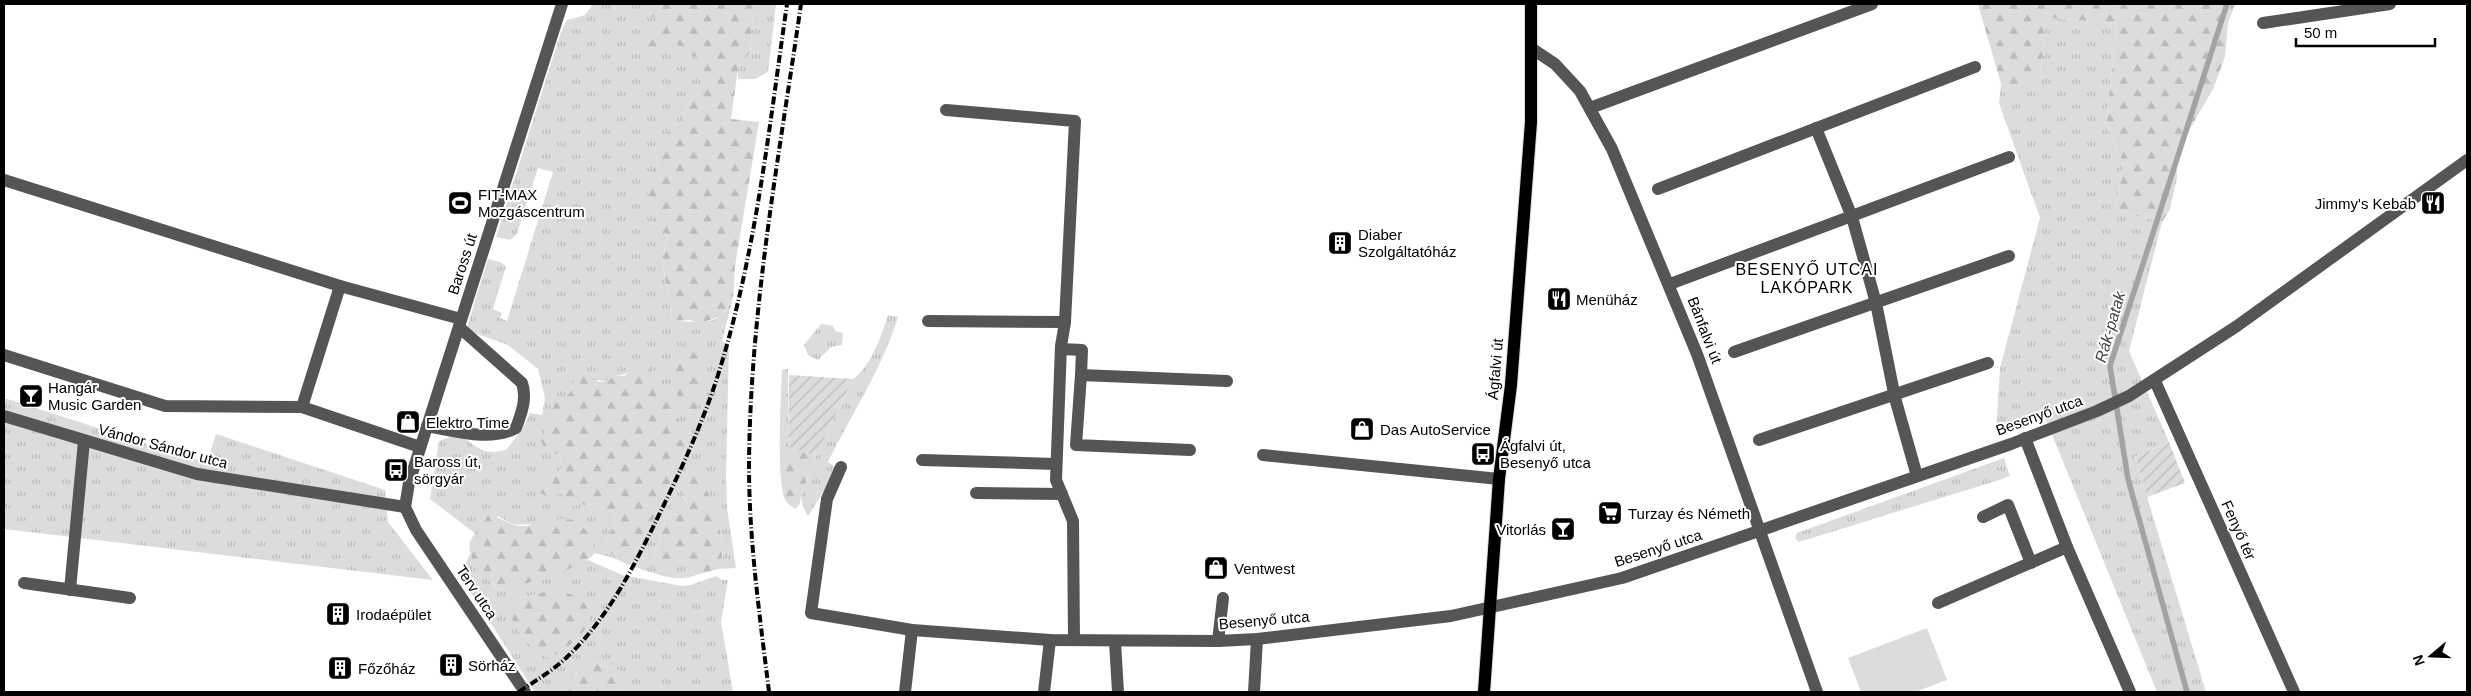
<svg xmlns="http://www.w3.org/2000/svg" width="2471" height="696" font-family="Helvetica,sans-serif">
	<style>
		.grass { fill: url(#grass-tufts); fill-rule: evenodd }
		.forest { fill: url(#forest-firs) }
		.garden { fill: url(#garden-furrows) }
		.pitch { fill: #dcdcdc }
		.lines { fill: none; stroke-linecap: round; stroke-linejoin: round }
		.stream { stroke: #a3a3a3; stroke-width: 5.5 }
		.major-casing { stroke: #dbdbdb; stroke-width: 14 }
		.minor { stroke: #555; stroke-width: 12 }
		.major { stroke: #000; stroke-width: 12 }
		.rail { stroke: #000; stroke-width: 4; stroke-dasharray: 8 2.5 1 2.5; stroke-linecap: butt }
		.labels { text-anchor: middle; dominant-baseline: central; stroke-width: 4; stroke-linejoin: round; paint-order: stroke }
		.poi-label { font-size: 15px; fill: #000; stroke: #fff; text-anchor: start }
		.street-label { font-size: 15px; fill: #000; stroke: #fff }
		.neighbourhood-label { font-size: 16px; letter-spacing: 1px; fill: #000; stroke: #fff }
		.water-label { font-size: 16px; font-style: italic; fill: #444; stroke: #fff }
	</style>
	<defs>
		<pattern id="grass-tufts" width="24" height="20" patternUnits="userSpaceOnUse" patternTransform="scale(1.25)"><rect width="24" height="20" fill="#dcdcdc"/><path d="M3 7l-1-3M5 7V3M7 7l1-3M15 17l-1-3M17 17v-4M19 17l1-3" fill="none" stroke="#bbb"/></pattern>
		<pattern id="forest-firs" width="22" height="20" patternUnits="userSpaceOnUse" patternTransform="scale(1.25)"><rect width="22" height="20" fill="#dcdcdc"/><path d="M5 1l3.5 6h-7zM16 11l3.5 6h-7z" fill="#bbb"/></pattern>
		<pattern id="garden-furrows" width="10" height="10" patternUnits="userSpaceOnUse" patternTransform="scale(1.25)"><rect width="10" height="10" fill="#dcdcdc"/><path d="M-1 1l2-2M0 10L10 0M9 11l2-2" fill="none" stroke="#bbb"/></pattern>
	</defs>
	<rect width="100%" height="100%" fill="#fff"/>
	<g class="grass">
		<path d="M593 4H639L656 20 652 31 674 39 685 52 702 60V90L688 103 683 120 666 134 655 152 659 167 647 191 667 234 662 263 672 312 671 321C686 320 710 326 722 315 726 311 730 303 733 298L722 341 729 344 726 475 727 508 736 568 718 569 723 556 721 533 681 494 690 507 678 515 667 514 652 564 656 572 669 570 677 561 683 560 696 575C675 584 649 571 629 565L661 504 688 444 649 369C631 368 629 376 614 375L608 381 574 378C574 392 567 397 555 403L546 450 560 455 562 467 557 476 563 493 587 506 597 503 603 509 613 512 615 522 606 543 614 558 595 553 596 544C576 538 555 528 535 525 517 522 518 530 499 516L484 523 476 534 430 499 439 441C469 429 464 444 486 451 493 453 500 451 506 450L523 428 530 413 542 415 545 398 538 369 508 345 469 331 467 327 488 259 500 262 506 266 493 309 502 313 500 318 507 321 553 172 538 168 517 234 510 240 496 237 561 32 567 20 585 15Z"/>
		<polygon points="765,4 776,4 768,72 755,79 738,79 738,69 750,52 753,17 764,9"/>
		<polygon points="2046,18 2117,23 2106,124 2123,162 2116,211 2162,222 2129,351 2169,442 2135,457 2206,692 2157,692 2044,415 1996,432 2000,368 2040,218 1999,103 2001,84 2015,89 2040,74"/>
		<path d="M888 315 898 317C882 369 852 413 828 462L836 467 827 486 808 516C790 488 813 483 816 456L853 379C870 368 882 335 888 315Z"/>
		<polygon points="821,324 833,326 835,331 843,333 842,345 831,347 818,360 808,355 804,345"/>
		<polygon points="4,398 207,463 216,434 385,490 388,522 433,580 4,529"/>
		<polygon points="2004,458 2010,476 1999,480 1799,542 1795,538 1797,533"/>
		<path d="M470 554 493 585 501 591 534 581 588 560 622 575 682 586 691 585 716 576 722 580H728L721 622 733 692H617L625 689 626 673 592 662 562 684 565 692H535L460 576ZM557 590 542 656 516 627 524 597Z"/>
	</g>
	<g class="forest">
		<polygon points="639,4 765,4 765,9 753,17 750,52 738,69 731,119 759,122 735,266 733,298 722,316 700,323 690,320 671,321 672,312 662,263 667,234 652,227 657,213 647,191 648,175 659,167 655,152 666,134 683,120 688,103 702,90 702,60 685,52 674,39 665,47 648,52 642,33 652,31 656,20"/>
		<polygon points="1978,4 2235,4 2228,23 2225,57 2213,89 2176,153 2177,178 2170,209 2162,222 2116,211 2123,162 2106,124 2117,23 2046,18 2040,74 2015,89 2001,84"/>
		<polygon points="696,352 704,358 704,369 701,378 704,393 692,419 686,418 666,364 686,354"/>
		<path d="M637 368 650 369 655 380 664 384 667 393 666 401 674 408 688 444 661 504 629 565 614 558 606 543 615 522 613 512 603 509 596 503 587 506 580 503 575 507 566 503 563 493 549 497 531 489C536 477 544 476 557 476L562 467 560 455 546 450 541 441 555 403C567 397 574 392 574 378L582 373H592L598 382 608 381 614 375 624 376Z"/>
		<path d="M788 369V447L816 456C814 476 801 482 800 504L795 509C792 507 788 504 786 501 776 486 781 393 782 370Z"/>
		<path d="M694 472 701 477C710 500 732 546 718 569L696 575 683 560 677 561 669 570 656 572 652 564 667 514 678 515 690 507C681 493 679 488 687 474Z"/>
		<path d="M488 515C500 516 508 525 520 526 538 527 554 516 573 520 579 522 588 532 592 538 596 544 598 550 593 555 582 569 520 585 501 591 489 582 465 558 470 542 473 533 484 524 488 515Z"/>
		<path d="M557 590C614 604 586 640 549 658 531 653 513 627 509 609 520 595 539 593 557 590Z"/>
		<polygon points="592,662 626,673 629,681 625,689 617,692 565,692 562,684 568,674 576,675 583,663"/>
	</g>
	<g class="garden">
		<polygon points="789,375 853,379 816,456 788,447"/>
		<polygon points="2169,442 2185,483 2147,497 2135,457"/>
	</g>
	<polygon class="pitch" points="1927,628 1947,680 1915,692 1861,692 1848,658"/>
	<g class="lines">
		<polyline class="stream" points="2187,692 2128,479 2110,366 2227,4"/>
		<defs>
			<polyline id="major" points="1484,692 1499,479 1511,385 1531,122 1531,4"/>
		</defs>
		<use href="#major" class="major-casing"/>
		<g class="minor">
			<polyline points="2263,23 2390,4"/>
			<polyline points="1531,48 1555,64 1580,91 1612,149 1697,354 1817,692"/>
			<polyline points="1590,108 1872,4"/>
			<polyline points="946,110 1075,121 1065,322 1061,346 1056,480 1073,521 1074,640"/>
			<polyline points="1816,128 1852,217 1876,303 1895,398 1917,476"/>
			<polyline points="4,180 340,286 461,319"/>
			<polyline points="1658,189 1975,67"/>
			<polyline points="1670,284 2009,157"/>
			<polyline points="928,321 1065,322"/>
			<polyline points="1061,349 1082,350 1081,375 1227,381"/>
			<polyline points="1734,352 2009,256"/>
			<polyline points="4,355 165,406 302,407 420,447"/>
			<polyline points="1081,375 1076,445 1190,450"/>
			<polyline points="2155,381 2294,692"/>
			<polyline points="302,407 340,286"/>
			<polyline points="4,416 197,474 405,507"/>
			<path d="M427 426C456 431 490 442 516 428 522 412 527 398 522 383L459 327"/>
			<polyline points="2025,438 2067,547 2130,692"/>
			<polyline points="1759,440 1988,363"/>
			<polyline points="1263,455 1499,479"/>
			<polyline points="922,460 1056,464"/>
			<polyline points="841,467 827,499 811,613 912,630 1050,640 1218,641 1257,639 1451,616 1622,578 2011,444 2097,411 2129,396 2237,326 2467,160"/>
			<polyline points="976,493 1062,494"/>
			<polyline points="405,507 409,483 562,4"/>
			<polyline points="405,507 416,530 525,692"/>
			<polyline points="1983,517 2008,505 2031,563"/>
			<polyline points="24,583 130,598"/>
			<polyline points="70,590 84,441"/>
			<polyline points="1938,603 2067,547"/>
			<polyline points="1218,641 1223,598"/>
			<polyline points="1115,642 1118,692"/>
			<polyline points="905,692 912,630"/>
			<polyline points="1044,692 1050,640"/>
			<polyline points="1254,692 1257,639"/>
		</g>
		<use href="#major" class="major"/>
		<g class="rail">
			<path d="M519 692C536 680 554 670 568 656 608 618 633 568 657 519 680 472 702 425 718 375 756 254 769 128 787 4"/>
			<path d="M769 692C760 617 749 542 749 466 750 310 779 158 801 4"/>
		</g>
	</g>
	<defs>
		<symbol id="stadium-square" viewBox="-11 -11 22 22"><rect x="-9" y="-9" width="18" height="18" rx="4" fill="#000" stroke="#fff"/><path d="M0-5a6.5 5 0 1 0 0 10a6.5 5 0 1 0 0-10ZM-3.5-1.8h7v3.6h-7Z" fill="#fff"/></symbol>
		<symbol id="restaurant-square" viewBox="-11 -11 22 22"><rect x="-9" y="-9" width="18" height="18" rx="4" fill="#000" stroke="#fff"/><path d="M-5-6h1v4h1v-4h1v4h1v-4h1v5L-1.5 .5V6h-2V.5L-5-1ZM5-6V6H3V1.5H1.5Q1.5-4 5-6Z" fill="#fff"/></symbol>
		<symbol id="building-square" viewBox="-11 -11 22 22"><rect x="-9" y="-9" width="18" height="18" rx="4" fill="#000" stroke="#fff"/><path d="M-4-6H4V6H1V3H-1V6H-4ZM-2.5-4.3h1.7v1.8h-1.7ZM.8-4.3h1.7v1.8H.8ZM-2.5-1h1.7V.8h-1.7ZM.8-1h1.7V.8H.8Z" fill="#fff"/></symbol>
		<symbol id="bar-square" viewBox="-11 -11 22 22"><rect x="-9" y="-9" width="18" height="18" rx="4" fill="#000" stroke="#fff"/><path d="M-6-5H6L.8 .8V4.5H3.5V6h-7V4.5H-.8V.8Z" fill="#fff"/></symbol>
		<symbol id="shop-square" viewBox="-11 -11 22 22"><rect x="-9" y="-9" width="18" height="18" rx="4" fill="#000" stroke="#fff"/><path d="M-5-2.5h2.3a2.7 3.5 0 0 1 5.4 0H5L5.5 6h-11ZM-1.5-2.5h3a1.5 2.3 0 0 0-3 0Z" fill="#fff"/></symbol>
		<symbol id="bus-square" viewBox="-11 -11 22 22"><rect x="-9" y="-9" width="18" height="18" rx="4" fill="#000" stroke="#fff"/><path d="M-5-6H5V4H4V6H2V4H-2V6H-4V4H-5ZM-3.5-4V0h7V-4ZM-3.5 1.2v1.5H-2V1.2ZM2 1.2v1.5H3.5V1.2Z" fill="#fff"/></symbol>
		<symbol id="supermarket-square" viewBox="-11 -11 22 22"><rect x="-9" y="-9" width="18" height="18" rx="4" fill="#000" stroke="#fff"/><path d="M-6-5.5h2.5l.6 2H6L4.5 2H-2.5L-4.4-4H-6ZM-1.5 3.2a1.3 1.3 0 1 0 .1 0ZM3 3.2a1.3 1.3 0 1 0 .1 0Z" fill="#fff"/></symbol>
	</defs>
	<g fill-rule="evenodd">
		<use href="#stadium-square" x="446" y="189" width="28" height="28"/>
		<use href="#restaurant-square" x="2419" y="189" width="28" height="28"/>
		<use href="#building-square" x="1326" y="229" width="28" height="28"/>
		<use href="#restaurant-square" x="1545" y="285" width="28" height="28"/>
		<use href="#bar-square" x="17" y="382" width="28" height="28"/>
		<use href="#shop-square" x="394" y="408" width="28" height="28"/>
		<use href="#shop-square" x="1348" y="415" width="28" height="28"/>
		<use href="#bus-square" x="1469" y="440" width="28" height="28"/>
		<use href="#bus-square" x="382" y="456" width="28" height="28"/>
		<use href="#supermarket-square" x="1596" y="499" width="28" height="28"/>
		<use href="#bar-square" x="1549" y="515" width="28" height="28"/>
		<use href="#shop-square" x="1202" y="554" width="28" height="28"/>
		<use href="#building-square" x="324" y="600" width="28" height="28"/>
		<use href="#building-square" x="437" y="651" width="28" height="28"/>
		<use href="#building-square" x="326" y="654" width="28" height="28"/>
	</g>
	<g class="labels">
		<g class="poi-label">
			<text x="478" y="194">FIT-MAX<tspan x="478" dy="17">Mozgáscentrum</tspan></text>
			<text x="2416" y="203" text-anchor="end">Jimmy's Kebab</text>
			<text x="1358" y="234">Diaber<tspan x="1358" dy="17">Szolgáltatóház</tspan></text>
			<text x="1576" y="299">Menüház</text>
			<text x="48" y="387">Hangár<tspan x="48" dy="17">Music Garden</tspan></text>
			<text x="426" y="422">Elektro Time</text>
			<text x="1380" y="429">Das AutoService</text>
			<text x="1500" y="445">Ágfalvi út,<tspan x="1500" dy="17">Besenyő utca</tspan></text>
			<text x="414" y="461">Baross út,<tspan x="414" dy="17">sörgyár</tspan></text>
			<text x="1628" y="513">Turzay és Németh</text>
			<text x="1546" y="529" text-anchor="end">Vitorlás</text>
			<text x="1234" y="568">Ventwest</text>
			<text x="356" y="614">Irodaépület</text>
			<text x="468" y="665">Sörház</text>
			<text x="358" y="668">Főzőház</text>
		</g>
		<g class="street-label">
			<text transform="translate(462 264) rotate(-72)">Baross út</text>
			<text transform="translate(1705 330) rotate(69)">Bánfalvi út</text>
			<text transform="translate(1495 369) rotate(-85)">Ágfalvi út</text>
			<text transform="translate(2039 415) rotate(-20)">Besenyő utca</text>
			<text transform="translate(163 446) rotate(15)">Vándor Sándor utca</text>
			<text transform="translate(2239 530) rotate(66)">Fenyő tér</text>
			<text transform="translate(1658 548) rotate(-18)">Besenyő utca</text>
			<text transform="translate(477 592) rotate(56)">Terv utca</text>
			<text transform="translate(1264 620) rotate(-5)">Besenyő utca</text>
		</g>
		<g class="neighbourhood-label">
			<text x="1807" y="269">BESENYŐ UTCAI<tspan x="1807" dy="18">LAKÓPARK</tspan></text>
		</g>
		<g class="water-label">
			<text transform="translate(2110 327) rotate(-74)">Rák-patak</text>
		</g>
	</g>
	<rect width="2471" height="696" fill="none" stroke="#000000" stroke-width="10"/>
	<g transform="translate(2431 656) rotate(251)" stroke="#ffffff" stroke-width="4" paint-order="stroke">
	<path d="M0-4L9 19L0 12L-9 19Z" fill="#000000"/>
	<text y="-8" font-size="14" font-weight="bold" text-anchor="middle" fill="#000000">N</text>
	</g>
	<path d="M2296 38v8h139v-8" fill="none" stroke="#000000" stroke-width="2.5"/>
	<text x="2304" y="38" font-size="15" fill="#000000" stroke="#ffffff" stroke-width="4" paint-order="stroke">50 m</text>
</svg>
